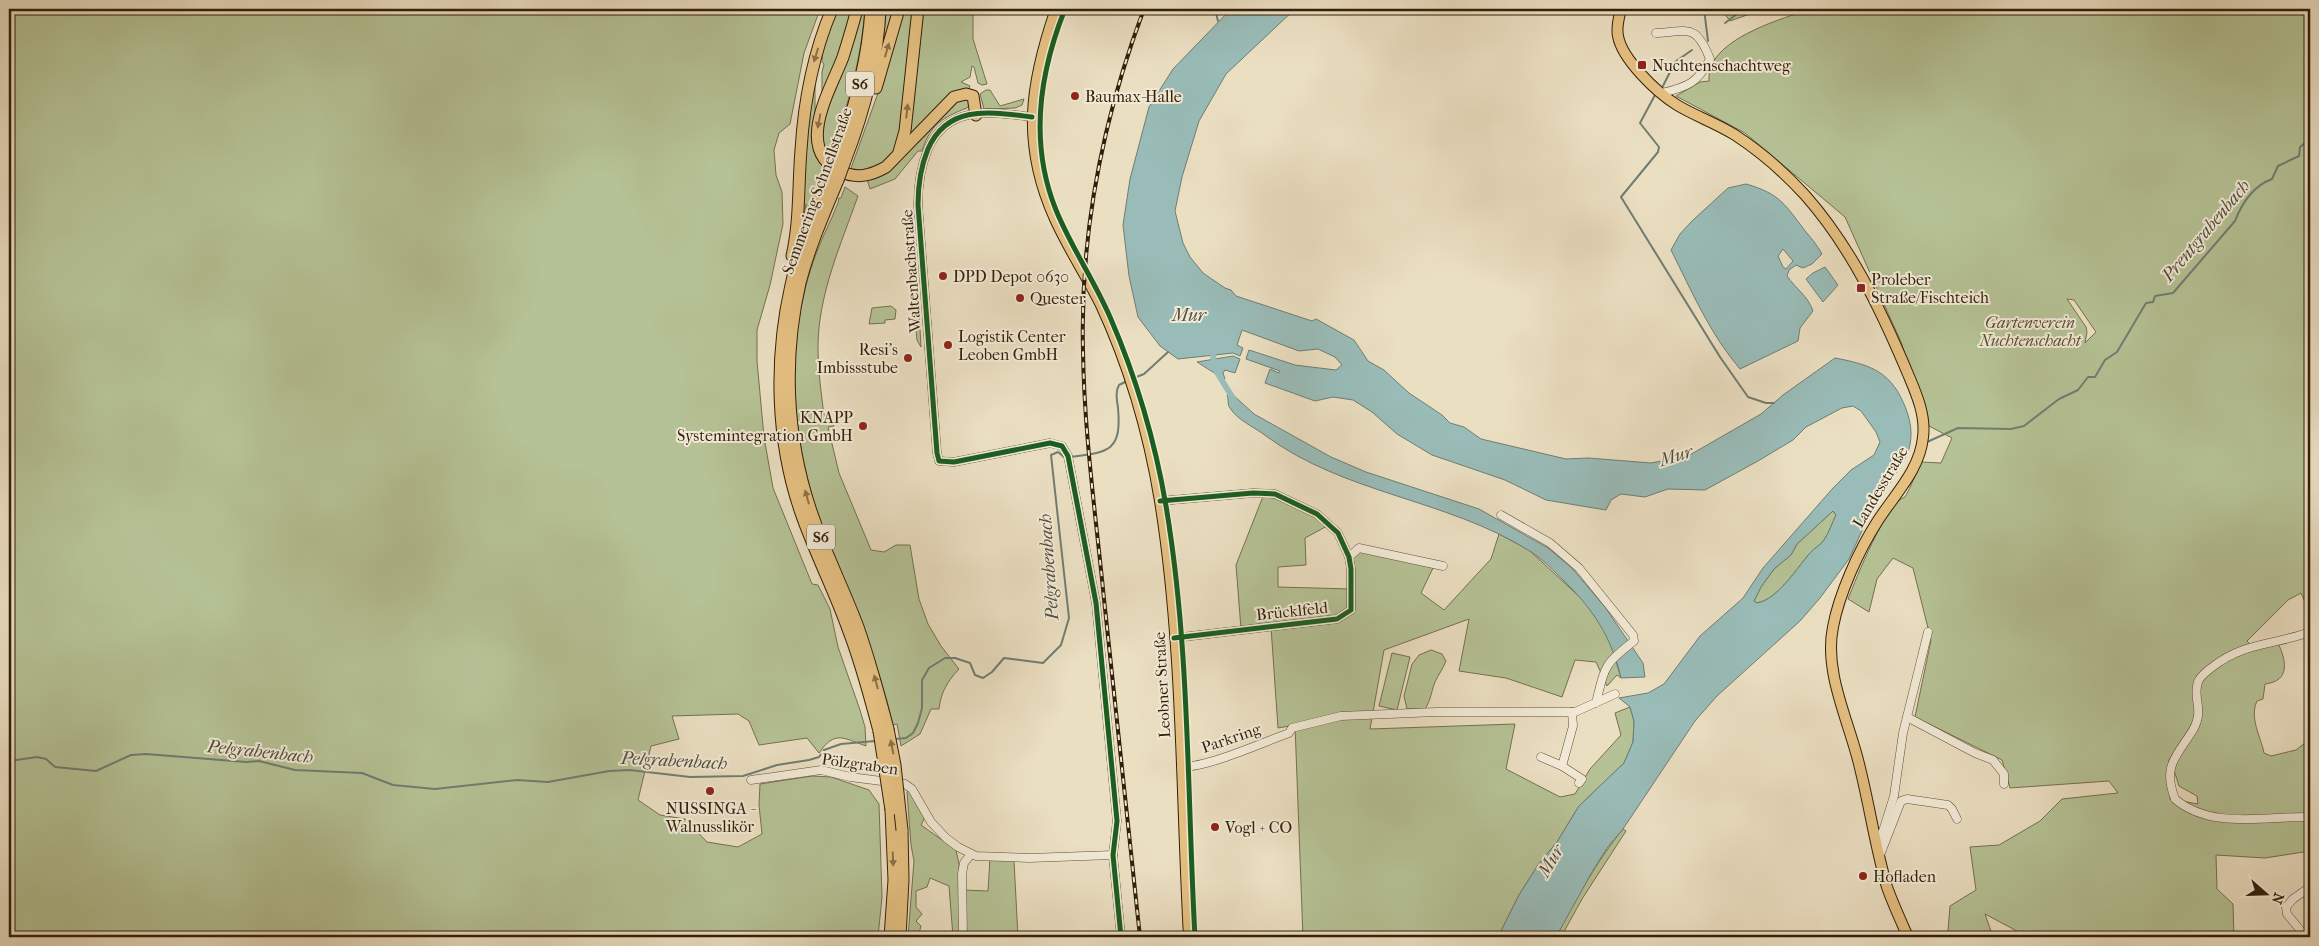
<svg xmlns="http://www.w3.org/2000/svg" width="2319" height="946" font-family="'IM FELL French Canon',serif">
	<style>
		.green { fill: #b5c295; stroke: #74704f; fill-rule: evenodd }
		.water { fill: #99bcb8; stroke: #707d72; fill-rule: evenodd }
		.lines { fill: none; stroke-linecap: round; stroke-linejoin: round }
		.stream { stroke: #707d72; stroke-width: 2 }
		.canal { stroke: #99bcb8; stroke-width: 6 }
		.minor-casing { stroke: #604f37; stroke-width: 9 }
		.major-casing { stroke: #321f09; stroke-width: 12 }
		.highway-casing { stroke: #321f09; stroke-width: 13 }
		.minor { stroke: #f2ead7; stroke-width: 8 }
		.major { stroke: #e6c081; stroke-width: 10 }
		.highway { stroke: #e6c081; stroke-width: 11 }
		.rail-casing { stroke: #321f09; stroke-width: 4 }
		.rail { stroke: #f2ead7; stroke-width: 2; stroke-dasharray: 5.5; stroke-linecap: butt }
		.highway-bridge-casing { stroke: #321f09; stroke-width: 13; stroke-linecap: butt }
		.highway-bridge { stroke: #e6c081; stroke-width: 11 }
		.cycleway-casing { stroke: #f2ead7; stroke-width: 8 }
		.cycleway { stroke: #1b5e20; stroke-width: 5 }
		.oneway { fill: #8c7045 }
		.poi-dot { fill: #8f2418; stroke: #f2ead7; stroke-width: 2 }
		.labels { text-anchor: middle; dominant-baseline: central; stroke-width: 4; stroke-linejoin: round; paint-order: stroke }
		.shield { fill: #f2ead7; stroke: #6c5c47; stroke-width: 1 }
		.shield-label { font-size: 15px; font-weight: bold; fill: #321f09 }
		.poi-label { font-size: 16px; fill: #321f09; stroke: #f2ead7; text-anchor: start }
		.street-label { font-size: 16px; fill: #321f09; stroke: #f2ead7 }
		.park-label { font-size: 16px; font-style: italic; fill: #595033; stroke: #f2ead7 }
		.water-label { font-size: 18px; font-style: italic; fill: #514e3e; stroke: #f2ead7 }
	</style>
	<rect width="100%" height="100%" fill="#ebdfc2"/>
	<filter id="stains"><feTurbulence type="fractalNoise" baseFrequency=".004" numOctaves="4"/><feColorMatrix values="0 0 0 0 .2 0 0 0 0 .09 0 0 0 0 .02 0 0 0 .5 -.17"/></filter>
	<radialGradient id="worn" r=".72"><stop offset=".6" stop-color="#630" stop-opacity="0"/><stop offset="1" stop-color="#630" stop-opacity=".3"/></radialGradient>
	<g class="green">
		<path d="M9 9H820L804 53 790 124 779 133 774 150 776 175 782 192 783 224 770 285 757 330V361L764 437 773 488 812 584 818 585 830 609 838 647 860 710 865 727 866 746C843 738 835 730 819 753L807 738 759 745 749 721 738 714 672 716 679 739 651 746 638 800 660 815 685 819 707 842 738 847 762 834 759 805 760 784 812 776 831 777 869 790 879 804 882 897 878 937H9Z"/>
		<polygon points="835,9 853,9 847,35 822,98 822,72 824,64 822,62 823,45"/>
		<path d="M860 9H865C861 62 847 110 828 159L820 135Z"/>
		<polygon points="886,9 895,9 883,47"/>
		<polygon points="902,9 915,9 905,109 897,149 878,169 850,171 882,82"/>
		<polygon points="921,9 973,9 973,39 987,84 982,85 978,83 974,67 972,66 970,77 961,82 970,86 969,89 954,93 912,135 908,134"/>
		<polygon points="1721,9 1764,9 1730,21"/>
		<path d="M1811 9H2310V602H2305L2301 593 2288 600 2247 641 2253 648 2278 643C2286 660 2291 681 2265 684L2263 699 2257 701C2249 718 2261 737 2264 753L2271 756 2296 750 2310 739V851L2265 858 2216 855 2217 889 2233 904 2234 937H2028L1985 914 1993 937H1950L1948 931 1950 906 1976 890 1970 847 1999 845 2040 821 2062 799 2118 793 2109 781 2010 788 2002 760 1915 717 1931 640 1913 568 1893 558 1877 579 1869 612 1848 599C1856 579 1886 502 1905 497 1912 486 1915 473 1921 462L1941 463 1952 438 1929 426 1901 342 1845 217 1745 133 1676 96 1700 82 1709 81C1709 77 1709 70 1711 66 1725 35 1781 19 1811 9ZM2067 299 2074 300 2096 332 2085 343 2087 332 2086 327ZM2202 708 2201 720 2174 764V770L2179 786 2197 796 2198 804 2170 799 2169 760Z"/>
		<polygon points="815,74 815,118 826,164 806,215 806,204 803,220 802,219 803,156"/>
		<polygon points="986,90 990,90 1000,106 1024,99 1022,105 1015,108 984,109 980,94"/>
		<path d="M956 99 969 100V105L967 108C943 117 930 125 922 151H918L895 179 870 189 867 179Z"/>
		<path d="M845 187 858 196C841 244 818 295 818 347 818 369 821 392 824 415L832 419 834 426 828 427 839 473 871 550 884 552 896 545H910L919 599 928 624 941 646 959 669C947 682 941 692 939 709H931L920 734 901 746 897 724 893 725C878 659 851 598 826 536 791 447 782 345 816 254 822 237 832 219 838 203L839 198H841Z"/>
		<polygon points="891,306 896,310 895,319 885,320 885,323 869,324 872,308"/>
		<polygon points="911,308 919,311 921,347 917,340 914,312"/>
		<polygon points="1264,494 1320,517 1329,525 1305,538 1306,565 1278,567 1278,587 1351,589 1349,557 1359,548 1434,564 1433,568 1421,593 1444,610 1491,559 1499,534 1529,550 1584,601 1608,635 1621,678 1617,675 1607,686 1596,662 1575,660 1562,697 1506,678 1459,671 1469,619 1384,650 1370,729 1515,724 1506,769 1560,797 1575,794 1590,769 1621,735 1615,713 1630,707 1634,721 1633,742 1624,763 1579,806 1557,842 1538,865 1519,895 1498,937 1303,937 1295,725 1278,728 1271,627 1241,629 1236,565"/>
		<path d="M1833 511 1836 515C1832 523 1829 533 1824 540 1821 545 1814 548 1810 553 1796 569 1778 599 1757 603L1754 601 1761 587 1774 569 1791 555 1797 544Z"/>
		<path d="M1431 650 1442 654 1446 661C1443 669 1438 675 1435 682 1431 692 1431 700 1425 709H1407L1404 696 1412 664 1419 655Z"/>
		<polygon points="1392,653 1410,657 1397,710 1379,706"/>
		<polygon points="910,790 925,817 921,825 956,850 959,864 961,937 953,937 949,886 930,878 927,887 916,891 916,907 922,914 916,921 921,926 918,937 908,937 914,861 911,845 907,792"/>
		<path d="M1623 829 1626 831 1582 899 1561 937H1556C1576 899 1596 862 1623 829Z"/>
		<polygon points="990,858 1014,861 1018,937 966,937 964,890 988,891"/>
	</g>
	<g class="water">
		<path d="M1231 9H1295L1226 74 1199 121 1182 177 1175 211 1183 243 1190 257 1203 273 1225 288 1231 290 1236 296 1312 321 1316 319 1354 340 1368 361 1384 370 1409 393 1442 415 1450 423 1464 427 1481 439 1566 459 1588 458 1651 463 1688 456 1761 414 1783 395 1835 358C1872 365 1892 372 1906 409 1912 425 1913 439 1907 455L1867 520 1849 559 1820 598 1800 621 1717 696 1695 721 1623 829 1607 848 1592 872 1556 937H1498L1519 895 1538 865 1557 842 1579 806 1624 763 1633 742 1634 721 1630 707 1619 698 1648 693 1664 684 1700 636 1743 598 1763 568 1833 488 1851 470 1874 455 1880 442 1876 432 1861 411 1853 406 1842 408 1806 427 1793 440 1758 461 1705 490 1668 489 1645 497 1621 494 1611 500 1606 510 1546 500 1505 480 1432 455 1397 434 1372 412 1353 400 1333 397 1315 401 1265 383 1270 369 1279 373 1280 371 1246 359 1249 350 1295 365 1336 370 1342 365 1335 357 1318 349 1299 351 1242 330 1237 345 1243 348 1240 356 1233 353 1178 359 1160 346 1138 317 1129 276 1123 225 1130 179 1149 107 1173 69ZM1833 511 1836 515C1832 523 1829 533 1824 540 1821 545 1814 548 1810 553 1796 569 1778 599 1757 603L1754 601 1761 587 1774 569 1791 555 1797 544Z"/>
		<path d="M1746 184C1781 194 1785 205 1806 232 1812 239 1817 245 1822 254L1812 264 1803 268 1796 265 1789 270 1787 276C1796 289 1808 296 1813 311L1800 328 1798 341 1740 369C1710 334 1692 292 1671 250L1680 234 1692 221 1728 188ZM1783 249 1793 261 1786 269 1783 267 1778 256Z"/>
		<polygon points="1825,267 1838,285 1823,302 1806,279 1813,273"/>
		<polygon points="1233,356 1240,359 1235,373 1225,370 1223,373 1225,379 1221,382 1216,374 1197,362"/>
		<path d="M1231 393 1254 414 1331 457 1366 472 1479 509 1548 548 1571 567 1605 607 1643 663 1645 677 1621 678C1612 639 1594 610 1565 582 1554 571 1542 558 1528 550 1446 499 1345 494 1266 436 1256 428 1237 420 1230 408 1227 404 1229 400 1227 395Z"/>
	</g>
	<g class="lines">
		<g class="stream">
			<polyline points="1215,9 1218,21"/>
			<polyline points="1704,9 1708,41"/>
			<polyline points="1725,23 1741,11 1748,9"/>
			<polyline points="1663,86 1675,62 1692,50"/>
			<polyline points="1655,95 1640,123 1659,147 1658,152 1621,197 1720,357 1748,397 1766,403 1774,403"/>
			<polyline points="1134,378 1144,374 1168,352"/>
			<path d="M1927 442 1958 428 2011 429 2024 426 2059 399 2078 390 2088 377H2095L2105 360 2117 352 2146 303 2153 302 2155 296 2173 293 2235 221C2242 203 2253 186 2272 179L2278 166 2299 156 2300 147 2305 143 2310 131"/>
			<path d="M1070 457C1108 452 1122 452 1118 408 1117 400 1115 392 1119 385L1127 381"/>
			<polyline points="895,739 906,738 913,733 918,723 922,708 922,680 929,668 945,658 955,658 970,663 975,675 983,678 992,672 1004,658 1043,663 1061,645 1069,618 1051,455 1058,452 1065,458"/>
			<polyline points="9,761 37,757 46,759 55,767 96,771 131,755 146,754 246,762 259,761 295,770 362,773 393,785 435,789 517,780 548,782 609,771 630,770 690,777 743,776 777,765 809,760 819,757 824,750 841,744 875,741"/>
		</g>
		<polyline class="canal" points="1212,348 1215,369 1234,400"/>
		<defs>
			<g id="minor">
				<path d="M1656 33C1690 31 1696 24 1710 59 1698 83 1687 87 1662 93"/>
				<path d="M1032 117C990 112 948 104 928 149 920 168 918 185 918 205L937 453 939 461 954 462 1050 443 1062 446 1068 456 1096 603 1117 821 1113 855 1121 937"/>
				<polyline points="1160,501 1253,493 1275,494 1317,514 1338,533 1349,557 1351,569 1351,610 1337,619 1174,638"/>
				<path d="M1501 515 1550 543 1579 568 1633 635 1634 641C1604 664 1605 666 1596 703"/>
				<polyline points="1349,557 1359,548 1443,566"/>
				<path d="M2310 632C2275 645 2243 642 2211 668 2206 672 2200 676 2198 682 2192 699 2205 709 2193 730 2177 756 2162 765 2175 799 2211 830 2267 816 2310 817"/>
				<polyline points="1907,717 1975,753 1993,760 2004,774 2004,784"/>
				<polyline points="1541,757 1562,766 1573,726 1572,712"/>
				<polyline points="1562,766 1582,779 1579,783"/>
				<path d="M1181 767C1209 767 1261 743 1289 733L1292 728 1341 716 1436 712H1575L1615 694"/>
				<polyline points="751,780 821,770 850,777 905,784 912,789 931,822 946,838 958,847 976,856 1029,858 1113,855"/>
				<polyline points="1877,841 1883,831 1894,796 1903,733 1928,632"/>
				<polyline points="1880,855 1901,801 1907,799 1948,805 1952,809 1957,819"/>
				<polyline points="963,937 962,874 964,863 971,854"/>
				<polyline points="2306,937 2287,914 2286,907 2293,899 2310,887"/>
			</g>
			<g id="major">
				<path d="M1056 9C1030 84 1021 144 1055 219 1068 248 1086 275 1100 303 1129 365 1149 434 1160 501 1183 644 1181 792 1189 937"/>
				<path d="M1621 9C1619 18 1616 26 1618 36 1622 59 1656 92 1677 105 1695 116 1716 123 1735 135 1761 152 1784 172 1805 195 1851 247 1881 310 1908 374 1916 393 1926 415 1923 437 1920 470 1894 495 1877 522 1859 550 1839 594 1833 627 1824 671 1847 717 1858 760 1869 802 1875 846 1887 887 1893 904 1901 921 1908 937"/>
			</g>
			<g id="highway">
				<path d="M857 9C853 25 848 41 843 57 831 89 794 148 839 171 857 179 870 176 886 167L954 97 966 94 973 96 976 115"/>
				<polyline points="876,88 899,9"/>
				<polyline points="899,152 905,131 918,9"/>
				<path d="M837 156C855 108 868 60 871 9"/>
				<path d="M845 161C864 112 878 62 880 9"/>
				<path d="M829 174C815 210 799 247 791 285 774 360 776 441 801 513 815 553 834 590 848 629 861 662 870 697 879 731"/>
				<path d="M838 180C824 214 809 248 800 283 783 357 786 436 810 508 823 548 843 587 858 627 870 661 879 695 888 729"/>
				<path d="M792 256C800 221 798 186 801 150 804 101 813 54 832 9"/>
				<polyline points="890,937 894,880 891,810"/>
				<polyline points="900,937 903,880 902,830"/>
			</g>
		</defs>
		<use href="#minor" class="minor-casing"/>
		<use href="#major" class="major-casing"/>
		<use href="#highway" class="highway-casing"/>
		<use href="#minor" class="minor"/>
		<use href="#major" class="major"/>
		<use href="#highway" class="highway"/>
		<defs>
			<path id="rail" d="M1140 937C1128 825 1116 712 1104 599 1096 517 1084 433 1083 350 1080 234 1103 118 1144 9"/>
		</defs>
		<use href="#rail" class="rail-casing"/>
		<use href="#rail" class="rail"/>
		<defs>
			<g id="highway-bridge">
				<polyline points="829,174 837,156"/>
				<polyline points="838,180 845,161"/>
				<polyline points="888,729 895,765 902,830"/>
				<polyline points="879,731 891,810"/>
			</g>
		</defs>
		<use href="#highway-bridge" class="highway-bridge-casing"/>
		<use href="#highway-bridge" class="highway-bridge"/>
		<defs>
			<g id="cycleway">
				<path d="M1065 9C1039 74 1029 143 1056 210 1071 247 1094 280 1110 317 1136 377 1155 441 1166 506 1190 648 1187 794 1195 937"/>
				<path d="M1032 117C990 112 948 104 928 149 920 168 918 185 918 205L937 453 939 461 954 462 1050 443 1062 446 1068 456 1096 603 1117 821 1113 855 1121 937"/>
				<polyline points="1160,501 1253,493 1275,494 1317,514 1338,533 1349,557 1351,569 1351,610 1337,619 1174,638"/>
			</g>
		</defs>
		<use href="#cycleway" class="cycleway-casing"/>
		<use href="#cycleway" class="cycleway"/>
	</g>
	<defs><path id="oneway-solid" d="M-6-.8H1V-3.2L6.5 0L1 3.2V.8H-6Z" transform="scale(1.25)"/></defs>
	<g class="oneway">
		<use href="#oneway-solid" transform="translate(887 50) rotate(-74)"/>
		<use href="#oneway-solid" transform="translate(816 55) rotate(107)"/>
		<use href="#oneway-solid" transform="translate(907 111) rotate(-84)"/>
		<use href="#oneway-solid" transform="translate(819 121) rotate(101)"/>
		<use href="#oneway-solid" transform="translate(807 497) rotate(-105)"/>
		<use href="#oneway-solid" transform="translate(876 682) rotate(-105)"/>
		<use href="#oneway-solid" transform="translate(892 747) rotate(-101)"/>
		<use href="#oneway-solid" transform="translate(893 859) rotate(88)"/>
	</g>
	<g class="poi-dot">
		<rect x="1637" y="60" width="10" height="10" rx="2.5"/>
		<circle cx="1075" cy="96" r="5"/>
		<circle cx="943" cy="276" r="5"/>
		<rect x="1856" y="283" width="10" height="10" rx="2.5"/>
		<circle cx="1020" cy="298" r="5"/>
		<circle cx="948" cy="345" r="5"/>
		<circle cx="908" cy="358" r="5"/>
		<circle cx="863" cy="426" r="5"/>
		<circle cx="710" cy="791" r="5"/>
		<circle cx="1215" cy="827" r="5"/>
		<circle cx="1863" cy="876" r="5"/>
	</g>
	<g class="labels">
		<g class="shield">
			<rect x="846" y="71.5" width="28" height="25" rx="4"/>
			<rect x="807" y="524.5" width="28" height="25" rx="4"/>
		</g>
		<g class="shield-label">
			<text x="860" y="84">S6</text>
			<text x="821" y="537">S6</text>
		</g>
		<g class="poi-label">
			<text x="1652" y="65">Nuchtenschachtweg</text>
			<text x="1085" y="96">Baumax-Halle</text>
			<text x="953" y="276">DPD Depot 0630</text>
			<text x="1871" y="279">Proleber<tspan x="1871" dy="18">Straße/Fischteich</tspan></text>
			<text x="1030" y="298">Quester</text>
			<text x="958" y="336">Logistik Center<tspan x="958" dy="18">Leoben GmbH</tspan></text>
			<text x="898" y="349" text-anchor="end">Resi's<tspan x="898" dy="18">Imbissstube</tspan></text>
			<text x="853" y="417" text-anchor="end">KNAPP<tspan x="853" dy="18">Systemintegration GmbH</tspan></text>
			<text x="710" y="808" text-anchor="middle">NUSSINGA -<tspan x="710" dy="18">Walnusslikör</tspan></text>
			<text x="1225" y="827">Vogl + CO</text>
			<text x="1873" y="876">Hofladen</text>
		</g>
		<g class="street-label">
			<text transform="translate(817 191) rotate(-70)">Semmering Schnellstraße</text>
			<text transform="translate(911 271) rotate(-94)">Waltenbachstraße</text>
			<text transform="translate(1880 487) rotate(-59)">Landesstraße</text>
			<text transform="translate(1292 611) rotate(-6)">Brücklfeld</text>
			<text transform="translate(1162 685) rotate(-93)">Leobner Straße</text>
			<text transform="translate(1231 738) rotate(-19)">Parkring</text>
			<text transform="translate(860 764) rotate(8)">Pölzgraben</text>
		</g>
		<g class="park-label">
			<text x="2030" y="322">Gartenverein<tspan x="2030" dy="18">Nuchtenschacht</tspan></text>
		</g>
		<g class="water-label">
			<text transform="translate(2206 231) rotate(-50)">Prentgrabenbach</text>
			<text x="1189" y="315">Mur</text>
			<text transform="translate(1676 456) rotate(-17)">Mur</text>
			<text transform="translate(1049 567) rotate(-94)">Pelgrabenbach</text>
			<text transform="translate(260 752) rotate(6)">Pelgrabenbach</text>
			<text transform="translate(674 761) rotate(3)">Pelgrabenbach</text>
			<text transform="translate(1551 861) rotate(-60)">Mur</text>
		</g>
	</g>
	<rect width="2319" height="946" fill="none" stroke="#ebdfc2" stroke-width="30"/>
	<rect x="10" y="10" width="2299" height="926" fill="none" stroke="#321f09" stroke-width="2.5"/>
	<rect x="15" y="15" width="2289" height="916" fill="none" stroke="#321f09"/>
	<g transform="translate(2266 894) rotate(110)" stroke="#f2ead7" stroke-width="4" paint-order="stroke">
	<path d="M0-4L9 19L0 12L-9 19Z" fill="#321f09"/>
	<text y="-8" font-size="14" font-weight="bold" text-anchor="middle" fill="#321f09">N</text>
	</g>
	<rect width="100%" height="100%" filter="url(#stains)"/>
	<rect width="100%" height="100%" fill="url(#worn)"/>
</svg>
